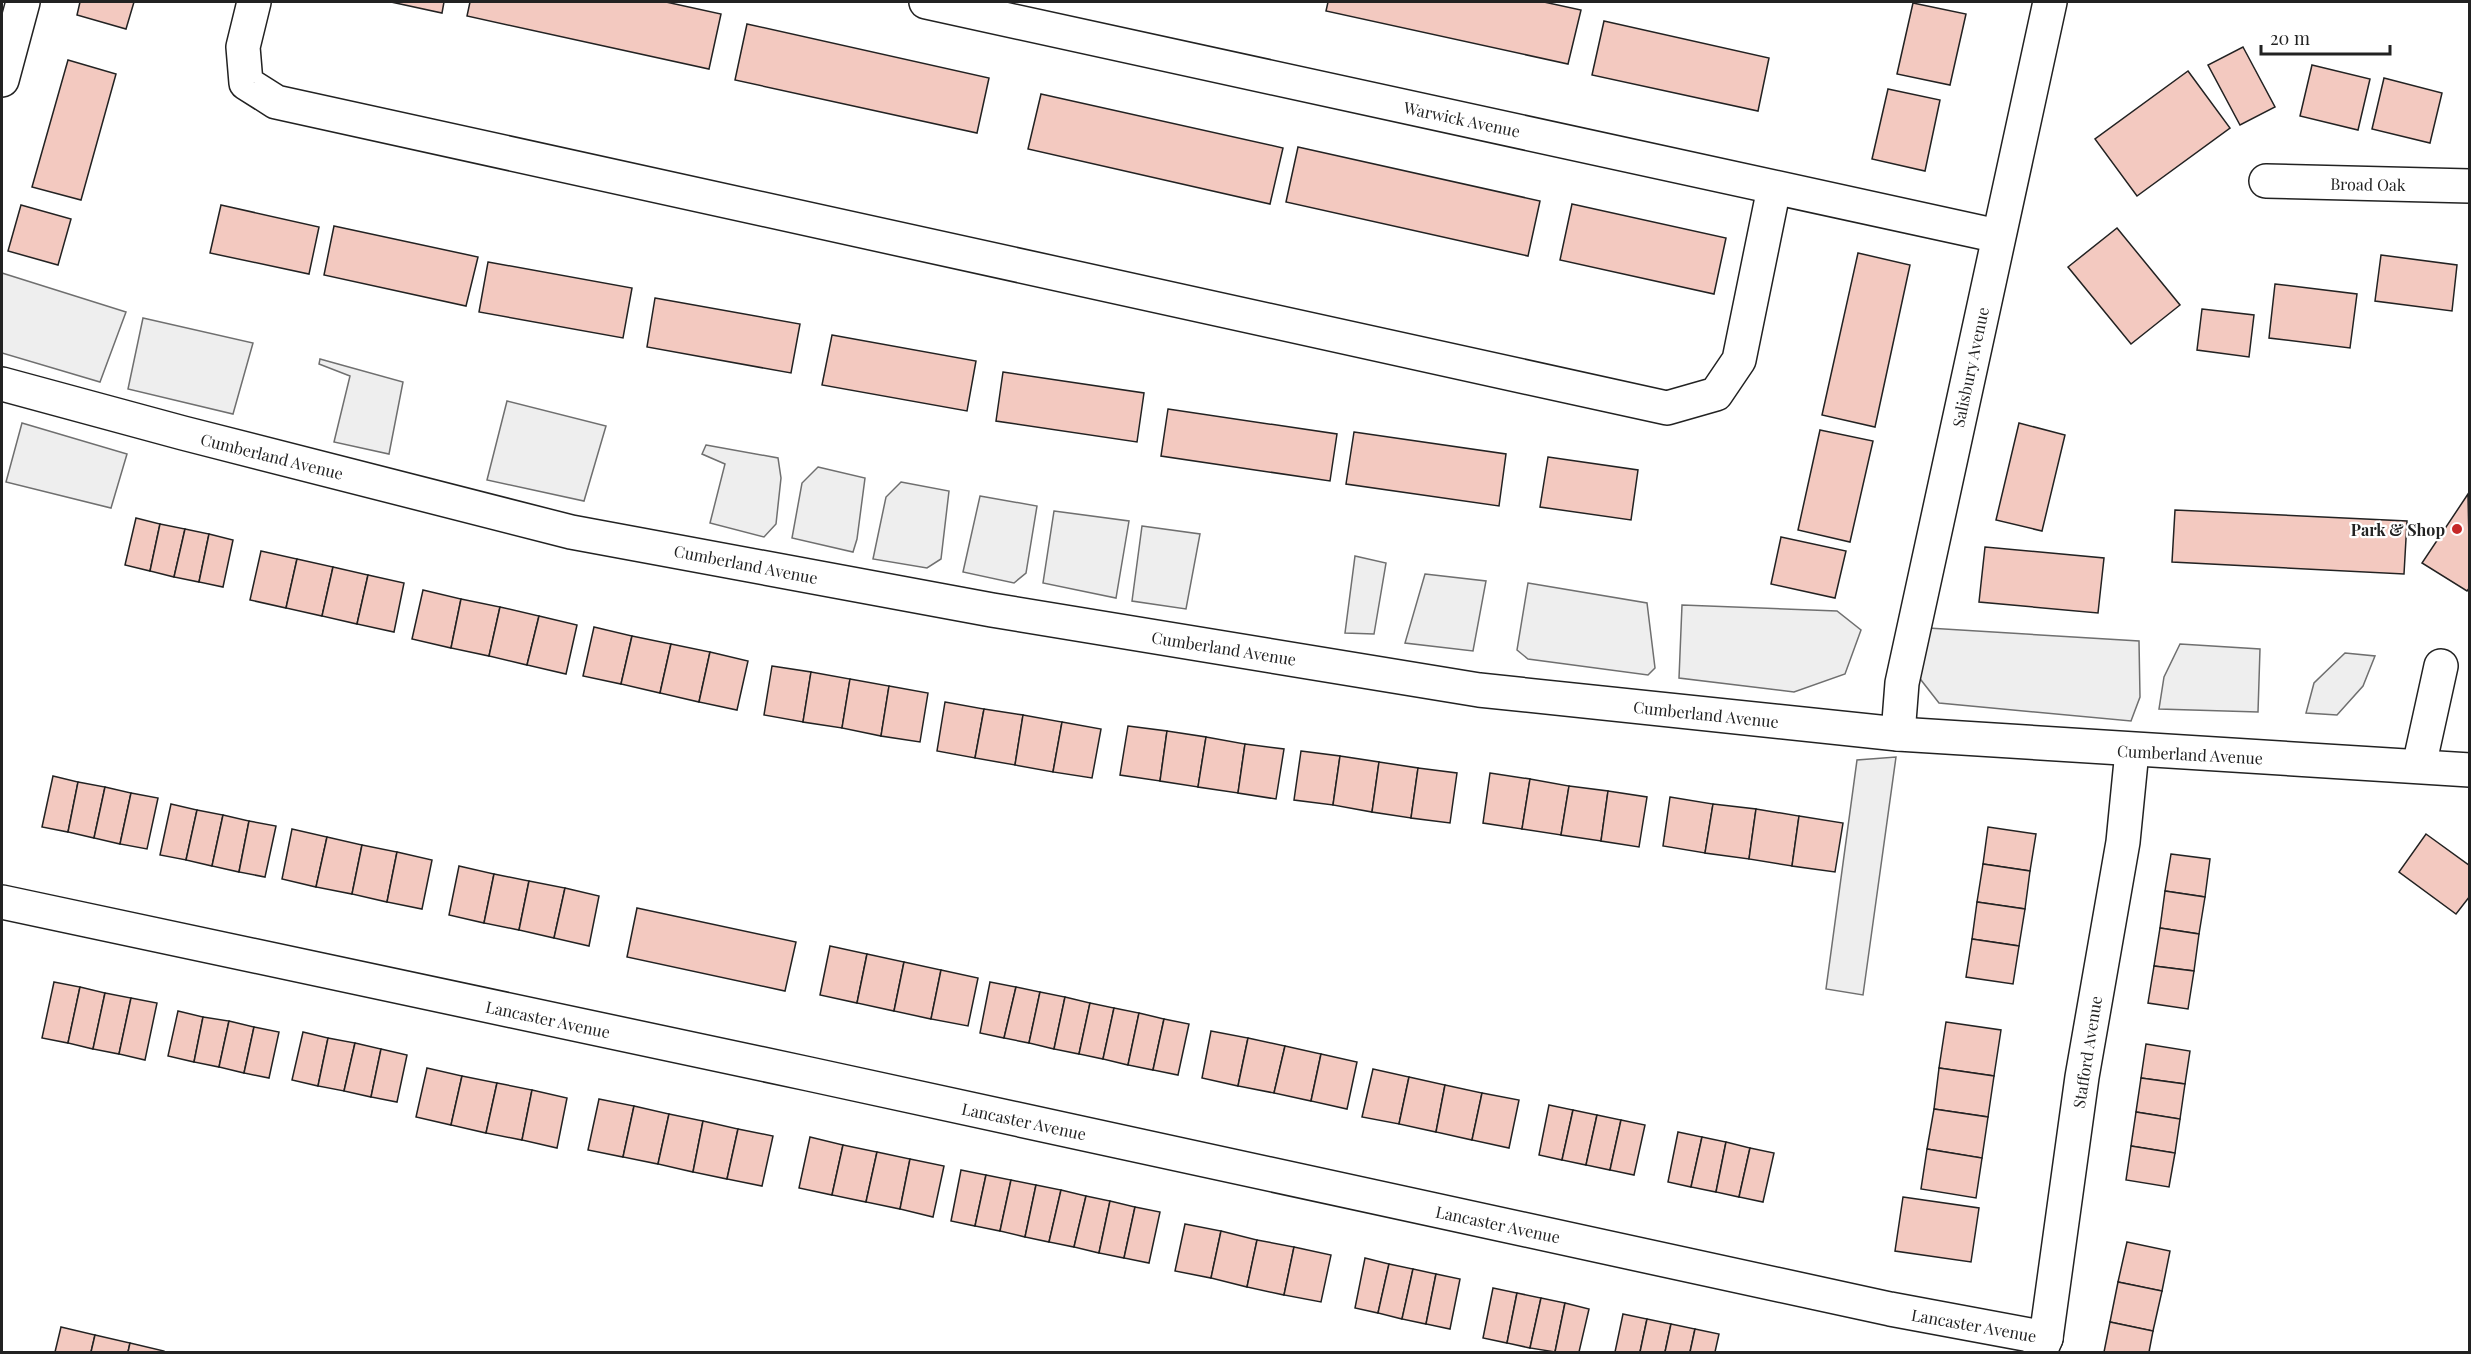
<svg xmlns="http://www.w3.org/2000/svg" width="2471" height="1354" font-family="'Playfair Display',serif">
	<style>
		.green { fill: #eee; stroke: #6f6f6f; stroke-width: 1.5 }
		.building { fill: #f3c9c0; stroke: #222; stroke-width: 1.5 }
		.lines { fill: none; stroke-linecap: round; stroke-linejoin: round }
		.minor-casing { stroke: #222; stroke-width: 36 }
		.minor { stroke: #fff; stroke-width: 33 }
		.poi-dot { fill: #c62828; stroke: #fff; stroke-width: 2 }
		.labels { text-anchor: middle; dominant-baseline: central; stroke-width: 4.5; stroke-linejoin: round; paint-order: stroke }
		.street-label { font-size: 16px; fill: #222; stroke: #fff }
		.poi-label { font-size: 16px; font-weight: bold; fill: #222; stroke: #fff; text-anchor: end }
	</style>
	<rect width="100%" height="100%" fill="#fff"/>
	<g class="green">
		<polygon points="2,273 126,312 100,382 2,353"/>
		<polygon points="143,318 253,343 233,414 128,389"/>
		<polygon points="320,359 403,382 389,454 334,442 350,376 319,364"/>
		<polygon points="507,401 606,426 584,501 487,480"/>
		<polygon points="22,423 127,454 111,508 6,482"/>
		<polygon points="706,445 778,458 781,478 776,524 764,537 710,523 725,464 702,454"/>
		<polygon points="818,467 865,478 857,539 853,552 792,538 802,483"/>
		<polygon points="901,482 949,491 941,559 927,568 873,559 886,497"/>
		<polygon points="980,496 1037,506 1026,573 1014,583 963,572"/>
		<polygon points="1054,511 1129,521 1116,598 1043,583"/>
		<polygon points="1142,526 1200,534 1186,609 1132,601"/>
		<polygon points="1355,556 1386,563 1374,634 1345,633"/>
		<polygon points="1425,574 1486,581 1473,651 1405,643"/>
		<polygon points="1528,583 1647,603 1655,668 1648,675 1528,659 1517,650"/>
		<polygon points="1682,605 1837,611 1861,630 1845,674 1794,692 1679,678"/>
		<polygon points="1928,628 2139,641 2140,697 2131,721 1939,703 1914,671"/>
		<polygon points="2180,644 2260,649 2258,712 2159,709 2164,677"/>
		<polygon points="2345,653 2375,656 2363,686 2337,715 2306,713 2314,683"/>
		<polygon points="1896,757 1863,995 1826,989 1857,760"/>
	</g>
	<g class="building">
		<polygon points="80,2 134,2 126,29 77,15"/>
		<polygon points="391,2 444,2 442,13"/>
		<polygon points="470,2 666,2 721,14 709,69 467,16"/>
		<polygon points="1328,2 1544,2 1581,10 1568,64 1326,11"/>
		<polygon points="1913,3 1966,14 1950,85 1897,74"/>
		<polygon points="1604,21 1769,58 1758,111 1592,75"/>
		<polygon points="747,24 989,78 977,133 735,80"/>
		<polygon points="2243,47 2275,107 2240,125 2208,65"/>
		<polygon points="68,60 116,74 81,200 32,187"/>
		<polygon points="2312,65 2370,79 2358,130 2300,116"/>
		<polygon points="2188,71 2230,128 2137,196 2095,139"/>
		<polygon points="2384,78 2442,93 2430,143 2372,129"/>
		<polygon points="1888,89 1940,100 1925,171 1872,159"/>
		<polygon points="1041,94 1283,148 1270,204 1028,149"/>
		<polygon points="1298,147 1540,201 1528,256 1286,202"/>
		<polygon points="1572,204 1726,238 1714,294 1560,260"/>
		<polygon points="21,205 71,219 58,265 8,251"/>
		<polygon points="221,205 319,227 309,274 210,253"/>
		<polygon points="334,226 478,257 466,306 324,275"/>
		<polygon points="2117,228 2180,305 2131,344 2068,267"/>
		<polygon points="1858,253 1910,265 1875,427 1822,415"/>
		<polygon points="2381,255 2457,265 2452,311 2375,301"/>
		<polygon points="488,262 632,288 623,338 479,312"/>
		<polygon points="2275,284 2357,294 2350,348 2269,338"/>
		<polygon points="655,298 800,324 791,373 647,347"/>
		<polygon points="2202,309 2254,315 2249,357 2197,350"/>
		<polygon points="832,335 976,361 967,411 822,385"/>
		<polygon points="1003,372 1144,393 1137,442 996,421"/>
		<polygon points="1168,409 1337,434 1330,481 1161,456"/>
		<polygon points="2019,423 2065,435 2042,531 1996,520"/>
		<polygon points="1820,430 1873,441 1850,542 1798,530"/>
		<polygon points="1354,432 1506,454 1499,506 1346,484"/>
		<polygon points="1548,457 1638,470 1631,520 1540,507"/>
		<polygon points="2468,494 2470,587 2467,591 2422,563"/>
		<polygon points="2175,510 2407,521 2404,574 2172,562"/>
		<polygon points="136,518 160,524 150,571 125,565"/>
		<polygon points="160,524 185,529 174,577 150,571"/>
		<polygon points="185,529 209,534 199,582 174,577"/>
		<polygon points="209,534 233,540 223,587 199,582"/>
		<polygon points="1781,537 1846,551 1835,598 1771,584"/>
		<polygon points="1985,547 2104,558 2098,613 1979,602"/>
		<polygon points="261,551 297,559 286,608 250,600"/>
		<polygon points="297,559 333,567 322,616 286,608"/>
		<polygon points="333,567 368,575 357,624 322,616"/>
		<polygon points="368,575 404,583 394,632 357,624"/>
		<polygon points="423,590 461,599 451,648 412,639"/>
		<polygon points="461,599 500,607 489,656 451,648"/>
		<polygon points="500,607 539,616 527,665 489,656"/>
		<polygon points="539,616 577,625 566,674 527,665"/>
		<polygon points="594,627 632,636 621,684 583,676"/>
		<polygon points="632,636 671,644 660,693 621,684"/>
		<polygon points="671,644 710,652 699,702 660,693"/>
		<polygon points="710,652 748,661 737,710 699,702"/>
		<polygon points="772,666 811,672 803,722 764,715"/>
		<polygon points="811,672 850,679 842,728 803,722"/>
		<polygon points="850,679 889,686 881,736 842,728"/>
		<polygon points="889,686 928,693 920,742 881,736"/>
		<polygon points="945,702 984,709 975,758 937,751"/>
		<polygon points="984,709 1023,715 1015,765 975,758"/>
		<polygon points="1023,715 1062,722 1053,772 1015,765"/>
		<polygon points="1062,722 1101,729 1092,778 1053,772"/>
		<polygon points="1128,726 1167,731 1160,781 1120,775"/>
		<polygon points="1167,731 1206,737 1198,787 1160,781"/>
		<polygon points="1206,737 1245,744 1238,793 1198,787"/>
		<polygon points="1245,744 1284,749 1276,799 1238,793"/>
		<polygon points="1301,751 1340,756 1333,805 1294,800"/>
		<polygon points="1340,756 1379,762 1372,812 1333,805"/>
		<polygon points="1379,762 1418,768 1411,818 1372,812"/>
		<polygon points="1418,768 1457,773 1450,823 1411,818"/>
		<polygon points="1490,773 1530,779 1522,829 1483,823"/>
		<polygon points="53,776 78,782 68,832 42,827"/>
		<polygon points="1530,779 1569,786 1561,835 1522,829"/>
		<polygon points="78,782 105,787 94,838 68,832"/>
		<polygon points="1569,786 1608,791 1601,841 1561,835"/>
		<polygon points="105,787 131,793 120,844 94,838"/>
		<polygon points="1608,791 1647,797 1639,847 1601,841"/>
		<polygon points="131,793 158,798 147,849 120,844"/>
		<polygon points="1670,797 1713,804 1705,853 1663,846"/>
		<polygon points="171,804 197,810 186,860 160,855"/>
		<polygon points="1713,804 1756,809 1749,859 1705,853"/>
		<polygon points="1756,809 1799,816 1792,866 1749,859"/>
		<polygon points="197,810 223,815 212,866 186,860"/>
		<polygon points="223,815 249,821 239,872 212,866"/>
		<polygon points="1799,816 1843,823 1835,872 1792,866"/>
		<polygon points="249,821 276,826 265,877 239,872"/>
		<polygon points="1988,827 2036,834 2030,871 1983,864"/>
		<polygon points="292,829 327,837 316,887 282,879"/>
		<polygon points="2426,834 2470,866 2470,896 2456,914 2399,872"/>
		<polygon points="327,837 362,845 352,894 316,887"/>
		<polygon points="362,845 397,852 387,902 352,894"/>
		<polygon points="397,852 432,860 422,909 387,902"/>
		<polygon points="2171,854 2210,859 2205,897 2165,891"/>
		<polygon points="1983,864 2030,871 2025,909 1977,902"/>
		<polygon points="459,866 494,874 484,923 449,915"/>
		<polygon points="494,874 529,881 519,930 484,923"/>
		<polygon points="529,881 565,888 554,938 519,930"/>
		<polygon points="565,888 599,896 589,946 554,938"/>
		<polygon points="2165,891 2205,897 2199,934 2160,928"/>
		<polygon points="1977,902 2025,909 2019,946 1972,939"/>
		<polygon points="637,908 796,942 785,991 627,957"/>
		<polygon points="2160,928 2199,934 2194,971 2154,966"/>
		<polygon points="1972,939 2019,946 2013,984 1966,977"/>
		<polygon points="830,946 867,954 857,1003 820,995"/>
		<polygon points="867,954 904,962 894,1011 857,1003"/>
		<polygon points="904,962 941,970 931,1019 894,1011"/>
		<polygon points="2154,966 2194,971 2188,1009 2148,1003"/>
		<polygon points="941,970 978,978 968,1026 931,1019"/>
		<polygon points="54,982 80,987 68,1043 42,1038"/>
		<polygon points="990,982 1016,987 1004,1038 980,1033"/>
		<polygon points="80,987 105,993 93,1049 68,1043"/>
		<polygon points="1016,987 1040,992 1029,1043 1004,1038"/>
		<polygon points="1040,992 1065,997 1054,1049 1029,1043"/>
		<polygon points="105,993 131,998 119,1054 93,1049"/>
		<polygon points="1065,997 1090,1003 1079,1054 1054,1049"/>
		<polygon points="131,998 157,1003 145,1060 119,1054"/>
		<polygon points="1090,1003 1114,1008 1103,1059 1079,1054"/>
		<polygon points="1114,1008 1139,1013 1128,1065 1103,1059"/>
		<polygon points="178,1011 203,1017 194,1062 168,1056"/>
		<polygon points="1139,1013 1164,1019 1153,1070 1128,1065"/>
		<polygon points="203,1017 229,1021 219,1067 194,1062"/>
		<polygon points="1164,1019 1189,1024 1178,1075 1153,1070"/>
		<polygon points="229,1021 254,1027 244,1073 219,1067"/>
		<polygon points="1946,1022 2001,1030 1994,1076 1939,1068"/>
		<polygon points="254,1027 279,1032 269,1078 244,1073"/>
		<polygon points="1211,1031 1248,1038 1238,1086 1202,1078"/>
		<polygon points="303,1032 328,1038 318,1086 292,1080"/>
		<polygon points="328,1038 355,1043 344,1091 318,1086"/>
		<polygon points="1248,1038 1285,1046 1274,1093 1238,1086"/>
		<polygon points="355,1043 381,1049 371,1097 344,1091"/>
		<polygon points="2146,1044 2190,1051 2185,1084 2141,1078"/>
		<polygon points="1285,1046 1321,1054 1311,1101 1274,1093"/>
		<polygon points="381,1049 407,1055 397,1102 371,1097"/>
		<polygon points="1321,1054 1357,1062 1347,1109 1311,1101"/>
		<polygon points="427,1068 462,1076 451,1125 416,1117"/>
		<polygon points="1939,1068 1994,1076 1988,1117 1934,1109"/>
		<polygon points="1373,1069 1409,1077 1399,1124 1362,1117"/>
		<polygon points="462,1076 497,1083 486,1133 451,1125"/>
		<polygon points="1409,1077 1445,1085 1436,1132 1399,1124"/>
		<polygon points="2141,1078 2185,1084 2180,1119 2136,1112"/>
		<polygon points="497,1083 532,1090 522,1140 486,1133"/>
		<polygon points="1445,1085 1482,1093 1472,1140 1436,1132"/>
		<polygon points="532,1090 567,1098 557,1148 522,1140"/>
		<polygon points="1482,1093 1519,1100 1509,1148 1472,1140"/>
		<polygon points="599,1099 634,1106 623,1157 588,1150"/>
		<polygon points="1549,1105 1573,1110 1562,1160 1539,1155"/>
		<polygon points="634,1106 669,1114 658,1164 623,1157"/>
		<polygon points="1934,1109 1988,1117 1982,1158 1927,1149"/>
		<polygon points="1573,1110 1597,1115 1586,1165 1562,1160"/>
		<polygon points="2136,1112 2180,1119 2175,1153 2131,1146"/>
		<polygon points="669,1114 703,1121 693,1172 658,1164"/>
		<polygon points="1597,1115 1621,1120 1610,1170 1586,1165"/>
		<polygon points="1621,1120 1645,1125 1634,1175 1610,1170"/>
		<polygon points="703,1121 738,1129 727,1179 693,1172"/>
		<polygon points="738,1129 773,1136 762,1186 727,1179"/>
		<polygon points="1678,1132 1702,1137 1691,1187 1668,1182"/>
		<polygon points="810,1137 843,1145 832,1195 799,1188"/>
		<polygon points="1702,1137 1726,1142 1716,1192 1691,1187"/>
		<polygon points="1726,1142 1750,1148 1739,1197 1716,1192"/>
		<polygon points="843,1145 877,1152 866,1202 832,1195"/>
		<polygon points="2131,1146 2175,1153 2169,1187 2126,1180"/>
		<polygon points="1750,1148 1774,1153 1763,1202 1739,1197"/>
		<polygon points="1927,1149 1982,1158 1976,1198 1921,1189"/>
		<polygon points="877,1152 910,1159 900,1209 866,1202"/>
		<polygon points="910,1159 944,1166 933,1217 900,1209"/>
		<polygon points="961,1170 986,1175 975,1226 951,1221"/>
		<polygon points="986,1175 1011,1180 1000,1231 975,1226"/>
		<polygon points="1011,1180 1036,1185 1025,1237 1000,1231"/>
		<polygon points="1036,1185 1061,1190 1049,1242 1025,1237"/>
		<polygon points="1061,1190 1086,1196 1074,1247 1049,1242"/>
		<polygon points="1086,1196 1110,1201 1099,1253 1074,1247"/>
		<polygon points="1903,1197 1979,1208 1971,1262 1895,1251"/>
		<polygon points="1110,1201 1135,1207 1124,1258 1099,1253"/>
		<polygon points="1135,1207 1160,1212 1149,1263 1124,1258"/>
		<polygon points="1185,1224 1221,1231 1211,1278 1175,1271"/>
		<polygon points="1221,1231 1257,1240 1247,1287 1211,1278"/>
		<polygon points="1257,1240 1294,1247 1284,1295 1247,1287"/>
		<polygon points="2127,1242 2170,1251 2162,1291 2118,1282"/>
		<polygon points="1294,1247 1331,1255 1321,1302 1284,1295"/>
		<polygon points="1365,1258 1389,1264 1378,1313 1355,1308"/>
		<polygon points="1389,1264 1413,1269 1402,1319 1378,1313"/>
		<polygon points="1413,1269 1436,1274 1426,1324 1402,1319"/>
		<polygon points="1436,1274 1460,1279 1450,1329 1426,1324"/>
		<polygon points="2118,1282 2162,1291 2153,1331 2110,1322"/>
		<polygon points="1493,1288 1517,1293 1507,1343 1483,1338"/>
		<polygon points="1517,1293 1541,1298 1530,1348 1507,1343"/>
		<polygon points="1541,1298 1565,1303 1555,1352 1530,1348"/>
		<polygon points="1565,1303 1589,1309 1579,1352 1555,1352"/>
		<polygon points="1623,1314 1647,1319 1640,1352 1615,1352"/>
		<polygon points="1647,1319 1671,1324 1665,1352 1640,1352"/>
		<polygon points="2110,1322 2153,1331 2149,1352 2104,1352"/>
		<polygon points="1671,1324 1695,1329 1690,1352 1665,1352"/>
		<polygon points="61,1327 95,1335 91,1352 55,1352"/>
		<polygon points="1695,1329 1719,1334 1715,1352 1690,1352"/>
		<polygon points="95,1335 130,1343 128,1352 91,1352"/>
		<polygon points="130,1343 164,1351 164,1352 128,1352"/>
	</g>
	<g class="lines">
		<defs>
			<g id="minor">
				<polyline points="254,2 243,47 246,83 276,102 1667,408 1716,394 1739,360 1774,188"/>
				<polyline points="926,2 1998,236"/>
				<polyline points="2,80 23,2"/>
				<polyline points="2266,181 2470,186"/>
				<polyline points="2,384 183,433 571,532 992,610 1479,690 1898,734 2470,770"/>
				<polyline points="1898,734 1902,683 2050,2"/>
				<polyline points="2419,766 2441,666"/>
				<polyline points="2,902 809,1074 1890,1309 2046,1338"/>
				<polyline points="2040,1352 2046,1338 2082,1077 2123,842 2132,751"/>
			</g>
		</defs>
		<use href="#minor" class="minor-casing"/>
		<use href="#minor" class="minor"/>
	</g>
	<circle class="poi-dot" cx="2457" cy="529" r="6"/>
	<g class="labels">
		<g class="street-label">
			<text transform="translate(1462 119) rotate(12)">Warwick Avenue</text>
			<text transform="translate(2368 184) rotate(1)">Broad Oak</text>
			<text transform="translate(1970 367) rotate(-78)">Salisbury Avenue</text>
			<text transform="translate(272 456) rotate(14)">Cumberland Avenue</text>
			<text transform="translate(746 564) rotate(11)">Cumberland Avenue</text>
			<text transform="translate(1224 648) rotate(9)">Cumberland Avenue</text>
			<text transform="translate(1706 714) rotate(6)">Cumberland Avenue</text>
			<text transform="translate(2190 754) rotate(3)">Cumberland Avenue</text>
			<text transform="translate(548 1019) rotate(12)">Lancaster Avenue</text>
			<text transform="translate(2087 1052) rotate(-81)">Stafford Avenue</text>
			<text transform="translate(1024 1121) rotate(12)">Lancaster Avenue</text>
			<text transform="translate(1498 1224) rotate(12)">Lancaster Avenue</text>
			<text transform="translate(1974 1325) rotate(10)">Lancaster Avenue</text>
		</g>
		<g class="poi-label">
			<text x="2445" y="529">Park &amp; Shop</text>
		</g>
	</g>
	<rect width="2471" height="1354" fill="none" stroke="#222222" stroke-width="6"/>
	<path d="M2261 45v9h129v-9" fill="none" stroke="#222222" stroke-width="3"/>
	<text x="2270" y="45" font-size="18" fill="#222222" stroke="#ffffff" stroke-width="4.5" paint-order="stroke">20 m</text>
</svg>
